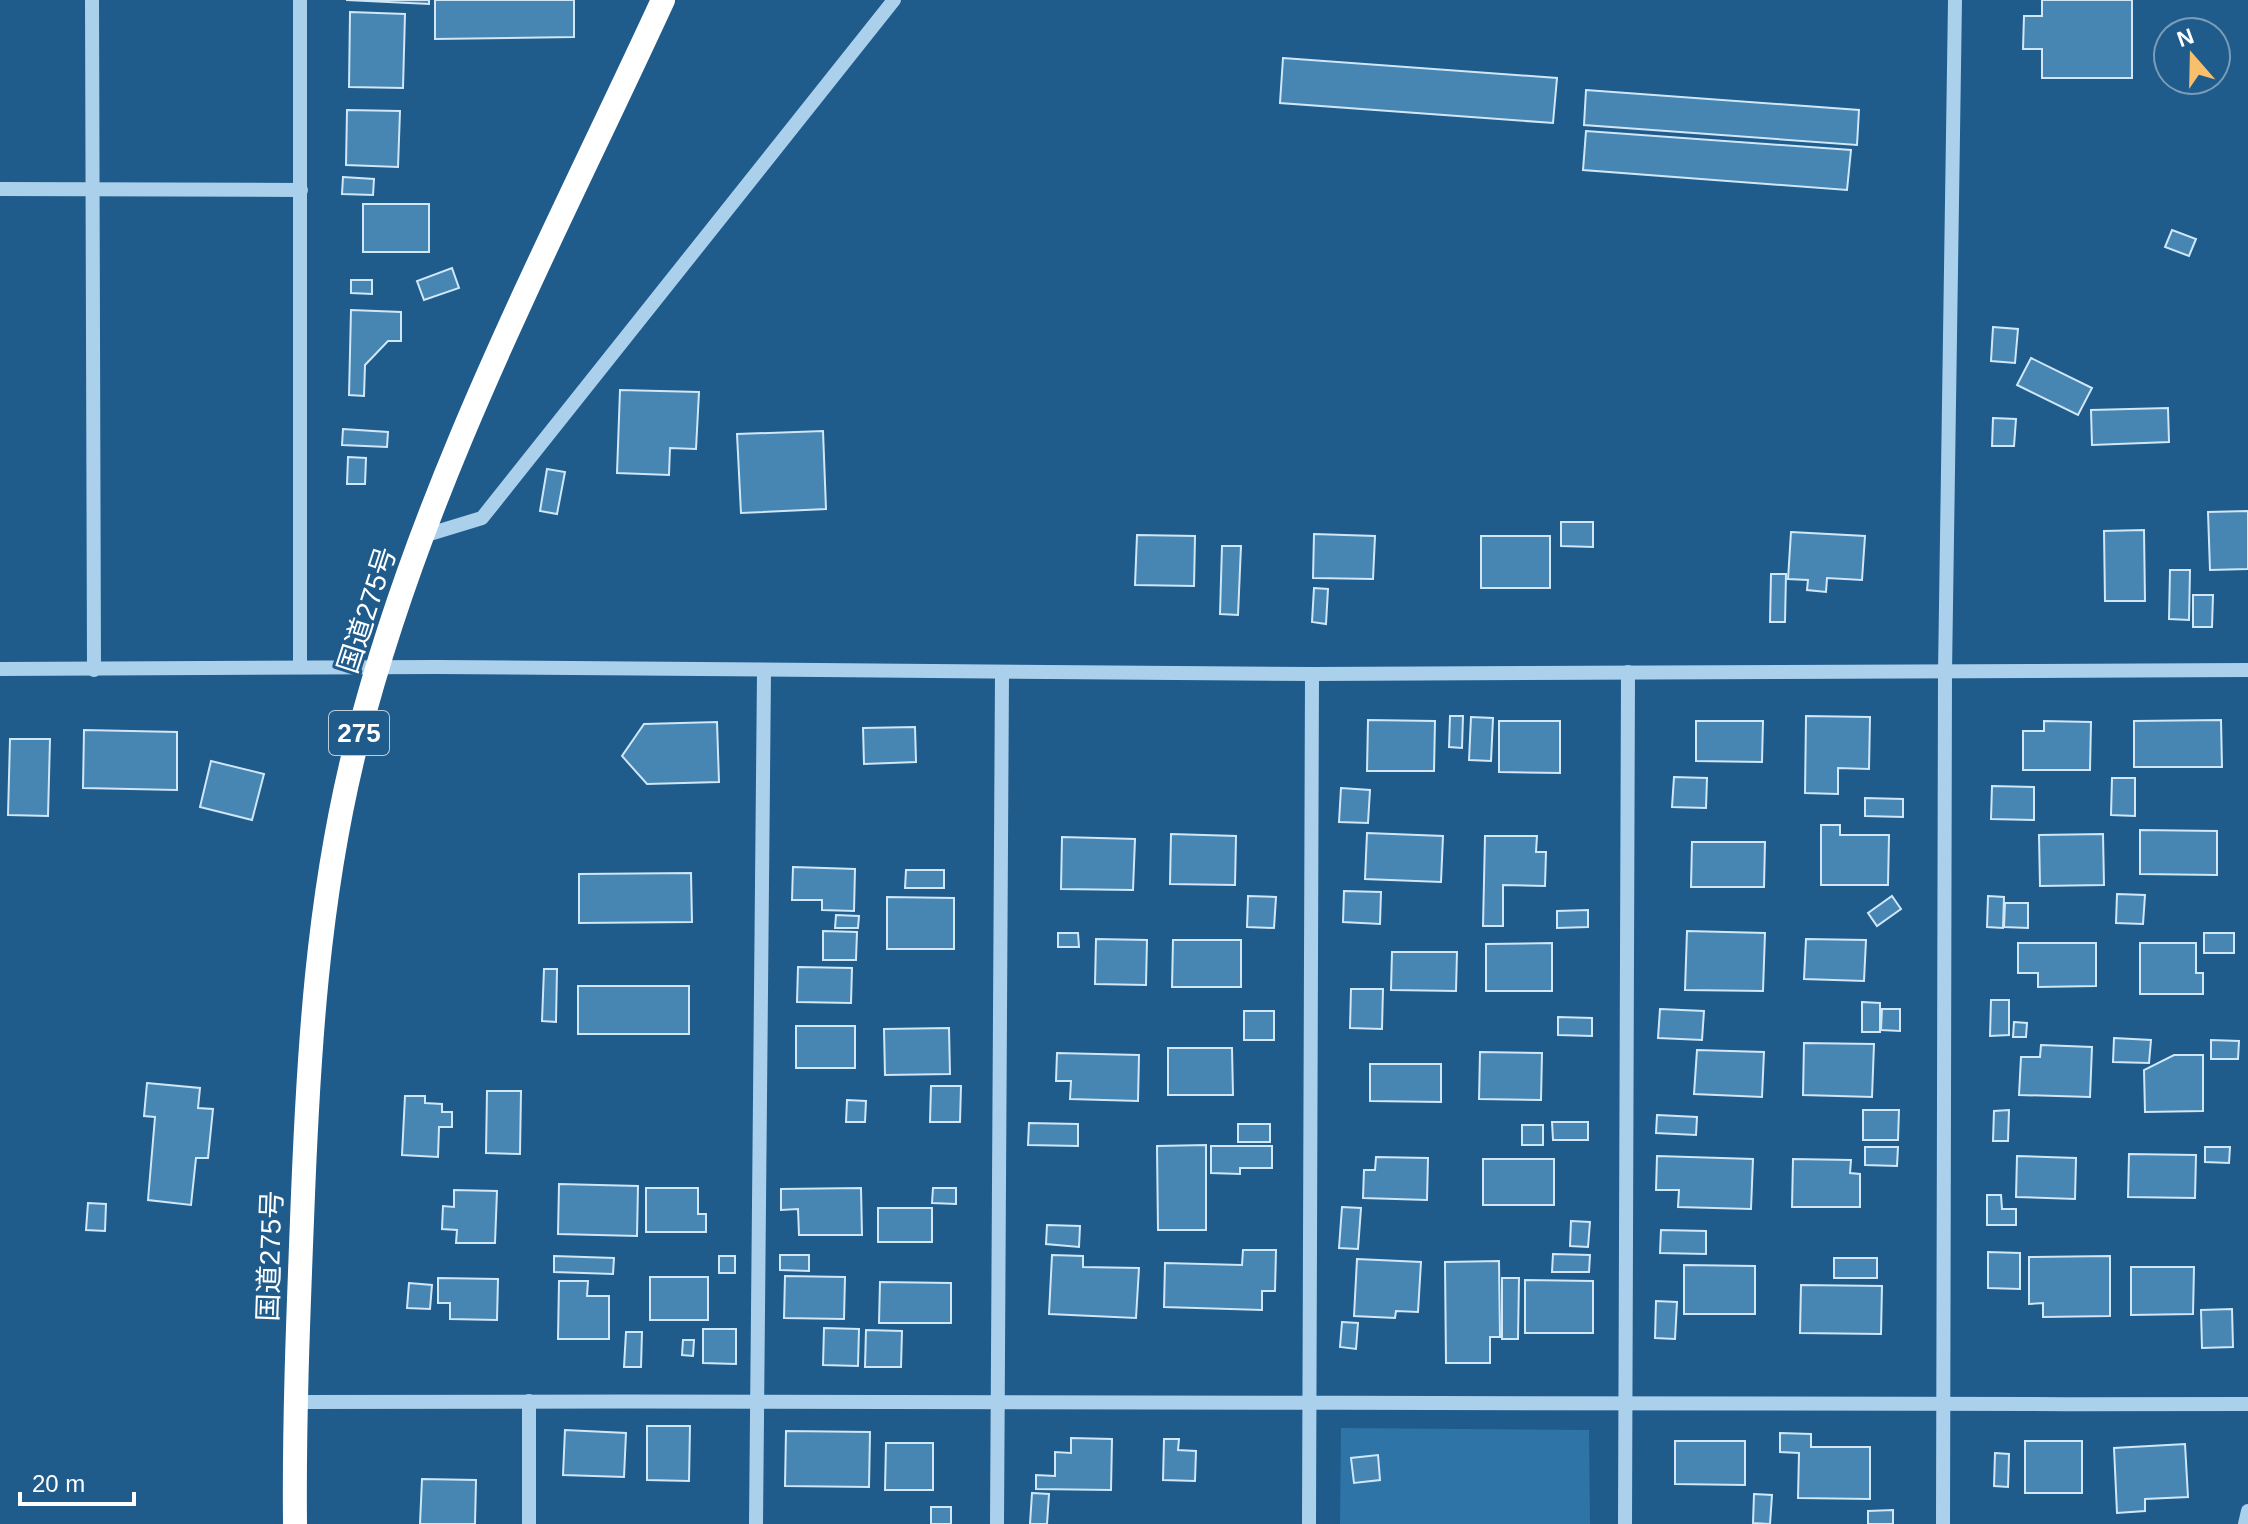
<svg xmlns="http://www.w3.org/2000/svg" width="2248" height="1524" font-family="Arial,'Noto Sans JP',sans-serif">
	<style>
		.green { fill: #2f74a6 }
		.building { fill: #4785b2; stroke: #d0e7f8; stroke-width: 2 }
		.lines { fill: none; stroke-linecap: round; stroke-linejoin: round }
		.minor { stroke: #abd0ec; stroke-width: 14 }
		.highway { stroke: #fff; stroke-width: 24 }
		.labels { text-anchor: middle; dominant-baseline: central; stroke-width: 6; stroke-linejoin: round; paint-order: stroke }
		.shield { fill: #1f5b8b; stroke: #bccedc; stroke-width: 2 }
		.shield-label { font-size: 26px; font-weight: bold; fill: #fff }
		.street-label { font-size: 28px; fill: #fff; stroke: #1f5b8b }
	</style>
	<rect width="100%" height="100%" fill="#1f5b8b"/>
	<polygon class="green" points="1341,1428 1589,1430 1590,1524 1340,1524"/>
	<g class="building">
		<polygon points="346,0 429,0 429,4"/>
		<polygon points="435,0 574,0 574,37 435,39"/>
		<polygon points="2042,0 2132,0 2132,78 2042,78 2042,49 2023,49 2024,16 2042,16"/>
		<polygon points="350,12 405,14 403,88 349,87"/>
		<polygon points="1283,58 1557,78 1553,123 1280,103"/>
		<polygon points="1586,90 1859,110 1857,145 1584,125"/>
		<polygon points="347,110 400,111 398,167 346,165"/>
		<polygon points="1586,131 1851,150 1847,190 1583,170"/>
		<polygon points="343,177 374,179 373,195 342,194"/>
		<rect x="363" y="204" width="66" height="48"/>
		<polygon points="2172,230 2196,239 2189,256 2165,247"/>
		<polygon points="452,268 459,288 424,300 417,281"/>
		<polygon points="351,280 372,280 372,294 351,293"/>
		<polygon points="351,310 401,312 401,341 388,341 365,365 364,396 349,395"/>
		<polygon points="1993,327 2018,329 2015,363 1991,361"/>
		<polygon points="2031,358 2092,388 2078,415 2017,385"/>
		<polygon points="620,390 699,392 696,449 670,448 669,475 617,473"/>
		<polygon points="2168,408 2169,442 2092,445 2091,410"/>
		<polygon points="1993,418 2016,419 2014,446 1992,446"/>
		<polygon points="343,429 388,432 387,447 342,445"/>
		<polygon points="823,431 826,509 741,513 737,434"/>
		<polygon points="348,457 366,458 365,484 347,484"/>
		<polygon points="547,469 565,472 557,514 540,511"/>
		<polygon points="2248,511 2248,569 2210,570 2208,512"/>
		<polygon points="1561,522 1593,522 1593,547 1561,546"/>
		<polygon points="2144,530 2145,601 2105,601 2104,531"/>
		<polygon points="1791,532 1865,536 1862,580 1827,578 1826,592 1807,590 1808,580 1788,579"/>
		<polygon points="1314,534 1375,536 1373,579 1313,578"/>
		<polygon points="1137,535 1195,536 1194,586 1135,585"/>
		<rect x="1481" y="536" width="69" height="52"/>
		<polygon points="1222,546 1241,546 1238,615 1220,614"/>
		<polygon points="2170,570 2190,570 2189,620 2169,619"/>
		<polygon points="1771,574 1786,574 1785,622 1770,622"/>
		<polygon points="1314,588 1328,589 1326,624 1312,622"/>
		<polygon points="2193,595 2213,595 2212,627 2193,627"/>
		<polygon points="1450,716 1463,716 1462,748 1449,747"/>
		<polygon points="1806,716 1870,717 1869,769 1838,768 1838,794 1805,793"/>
		<polygon points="1471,717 1493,718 1491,761 1469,760"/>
		<polygon points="1368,720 1435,721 1434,771 1367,771"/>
		<polygon points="2221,720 2222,767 2134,767 2134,721"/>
		<polygon points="1499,721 1560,721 1560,773 1499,772"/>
		<polygon points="1696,721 1763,721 1762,762 1696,761"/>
		<polygon points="2044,721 2091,722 2090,770 2023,770 2023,731 2044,731"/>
		<polygon points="717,722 719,782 647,784 622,756 644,724"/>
		<polygon points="915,727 916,762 864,764 863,728"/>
		<polygon points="84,730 177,732 177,790 83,788"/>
		<polygon points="10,739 50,739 48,816 8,815"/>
		<polygon points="211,761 264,774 252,820 200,807"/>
		<polygon points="1674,777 1707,778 1706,808 1672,807"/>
		<polygon points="2112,778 2135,778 2135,816 2111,815"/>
		<polygon points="1992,786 2034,787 2034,820 1991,819"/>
		<polygon points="1341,788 1370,790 1368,823 1339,822"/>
		<polygon points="1865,798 1903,799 1903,817 1865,816"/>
		<polygon points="1821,825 1840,825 1840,835 1889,835 1888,885 1821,885"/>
		<polygon points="2140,830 2217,831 2217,875 2140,874"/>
		<polygon points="1367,833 1443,836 1441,882 1365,879"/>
		<polygon points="1171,834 1236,836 1235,885 1170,884"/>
		<polygon points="2103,834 2104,885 2040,886 2039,835"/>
		<polygon points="1485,836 1537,836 1536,852 1546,852 1545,886 1503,885 1503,926 1483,926"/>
		<polygon points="1062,837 1135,839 1133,890 1061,889"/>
		<polygon points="1692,842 1765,842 1764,887 1691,887"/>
		<polygon points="793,867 855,869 854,911 822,910 822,900 792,900"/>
		<polygon points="906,870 944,870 944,888 905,888"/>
		<polygon points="691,873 692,922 579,923 579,874"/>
		<polygon points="1344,891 1381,892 1380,924 1343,922"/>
		<polygon points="2117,894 2145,895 2143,924 2116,923"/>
		<polygon points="1248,896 1276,897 1274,928 1247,927"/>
		<polygon points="1892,896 1901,909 1877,926 1868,913"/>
		<polygon points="1988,896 2004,897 2003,928 1987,927"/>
		<polygon points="887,897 954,898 954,949 887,949"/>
		<polygon points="2005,903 2028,903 2028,928 2004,927"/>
		<polygon points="1588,910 1588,927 1557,928 1557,911"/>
		<polygon points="836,915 859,916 858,928 835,928"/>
		<polygon points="823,931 857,932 856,960 823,960"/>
		<polygon points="1687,931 1765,933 1763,991 1685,990"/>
		<polygon points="1058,933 1078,933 1079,947 1058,947"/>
		<rect x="2204" y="933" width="30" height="20"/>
		<polygon points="1096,939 1147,940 1146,985 1095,984"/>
		<polygon points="1806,939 1866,940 1864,981 1804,979"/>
		<polygon points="1173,940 1241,940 1241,987 1172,987"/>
		<polygon points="1552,943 1552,991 1486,991 1486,944"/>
		<polygon points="2018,943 2096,943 2096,986 2038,987 2038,973 2018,973"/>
		<polygon points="2140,943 2196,943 2196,973 2203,973 2203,994 2140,994"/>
		<polygon points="1392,952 1457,952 1456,991 1391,990"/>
		<polygon points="798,967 852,968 851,1003 797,1002"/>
		<polygon points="544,969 557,969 556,1022 542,1021"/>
		<rect x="578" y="986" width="111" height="48"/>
		<polygon points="1351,989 1383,989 1382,1029 1350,1028"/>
		<polygon points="1991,1000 2009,1000 2009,1035 1990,1036"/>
		<polygon points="1862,1002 1880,1003 1880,1032 1862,1032"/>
		<polygon points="1660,1009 1704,1011 1702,1040 1658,1038"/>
		<polygon points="1882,1009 1900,1009 1900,1031 1881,1030"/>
		<rect x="1244" y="1011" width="30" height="29"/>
		<polygon points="1558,1017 1592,1018 1592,1036 1558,1035"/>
		<polygon points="2014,1022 2027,1023 2026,1037 2013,1037"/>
		<rect x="796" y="1026" width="59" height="42"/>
		<polygon points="949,1028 950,1074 885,1075 884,1029"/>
		<polygon points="2114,1038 2151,1040 2149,1063 2113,1062"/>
		<polygon points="2211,1040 2239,1041 2238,1059 2211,1059"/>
		<polygon points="1804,1043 1874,1044 1872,1097 1803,1095"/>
		<polygon points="2041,1045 2092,1047 2090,1097 2019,1095 2021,1057 2040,1057"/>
		<polygon points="1168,1048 1232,1048 1233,1095 1168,1095"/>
		<polygon points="1697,1050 1764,1052 1762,1097 1694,1094"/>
		<polygon points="1480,1052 1542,1053 1541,1100 1479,1099"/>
		<polygon points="1057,1053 1139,1055 1138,1101 1070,1099 1071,1081 1056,1081"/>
		<polygon points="2174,1055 2203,1055 2203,1111 2145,1112 2144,1070"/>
		<polygon points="1370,1064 1441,1064 1441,1102 1370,1101"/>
		<polygon points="147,1083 200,1088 198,1108 213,1109 208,1158 196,1158 191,1205 148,1200 155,1117 144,1116"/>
		<polygon points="931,1086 961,1086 960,1122 930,1122"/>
		<polygon points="487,1091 521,1091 520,1154 486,1153"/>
		<polygon points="405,1096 425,1096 425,1103 442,1104 442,1112 452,1112 452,1127 439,1127 438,1157 402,1155"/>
		<polygon points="847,1100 866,1101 865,1122 846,1122"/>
		<polygon points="1863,1110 1899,1110 1898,1140 1863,1140"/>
		<polygon points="2009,1110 2008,1141 1993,1141 1994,1111"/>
		<polygon points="1657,1115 1697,1117 1696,1135 1656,1133"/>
		<polygon points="1552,1122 1588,1122 1588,1140 1553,1140"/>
		<polygon points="1029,1123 1078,1124 1078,1146 1028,1145"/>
		<rect x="1238" y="1124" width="32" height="18"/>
		<rect x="1522" y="1125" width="21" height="20"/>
		<polygon points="1206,1145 1206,1230 1158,1230 1157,1146"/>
		<polygon points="1211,1146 1272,1146 1272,1168 1240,1168 1240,1174 1211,1173"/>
		<polygon points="1865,1147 1898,1147 1897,1166 1865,1165"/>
		<polygon points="2205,1147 2230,1147 2229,1163 2205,1162"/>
		<polygon points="2129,1154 2196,1155 2195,1198 2128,1197"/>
		<polygon points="1657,1156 1753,1159 1751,1209 1678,1207 1679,1190 1656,1190"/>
		<polygon points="2017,1156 2076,1158 2075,1199 2016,1197"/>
		<polygon points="1376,1157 1428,1158 1427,1200 1363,1198 1364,1170 1375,1170"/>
		<rect x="1483" y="1159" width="71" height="46"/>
		<polygon points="1793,1159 1851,1160 1850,1173 1860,1174 1860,1207 1792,1207"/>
		<polygon points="559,1184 638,1186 637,1236 558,1234"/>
		<polygon points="646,1188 698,1188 698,1214 706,1214 706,1232 646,1232"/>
		<polygon points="861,1188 862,1235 799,1235 798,1209 781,1210 781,1189"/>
		<polygon points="933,1188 956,1188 956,1204 932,1203"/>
		<polygon points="454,1190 497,1191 495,1243 456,1243 457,1230 442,1229 443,1206 454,1207"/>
		<polygon points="1987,1195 2001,1195 2002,1209 2016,1209 2016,1225 1987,1225"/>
		<polygon points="88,1203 106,1204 105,1231 86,1230"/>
		<polygon points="1342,1207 1361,1208 1358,1249 1339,1248"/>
		<rect x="878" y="1208" width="54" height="34"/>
		<polygon points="1571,1221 1590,1222 1588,1247 1570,1246"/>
		<polygon points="1047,1225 1080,1226 1079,1247 1046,1244"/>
		<polygon points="1661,1230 1706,1231 1706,1254 1660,1253"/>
		<polygon points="1243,1250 1276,1250 1275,1291 1262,1291 1262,1310 1164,1307 1165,1263 1242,1265"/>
		<polygon points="1988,1252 2020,1253 2020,1289 1988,1288"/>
		<polygon points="1553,1254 1590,1255 1589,1272 1552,1272"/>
		<polygon points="780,1255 809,1255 809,1271 780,1270"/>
		<polygon points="1052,1255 1083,1256 1083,1267 1139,1268 1136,1318 1049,1314"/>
		<polygon points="554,1256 614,1258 613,1274 554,1272"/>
		<rect x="719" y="1256" width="16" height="17"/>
		<polygon points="2110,1256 2110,1316 2043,1317 2043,1303 2029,1304 2029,1257"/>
		<rect x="1834" y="1258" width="43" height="20"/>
		<polygon points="1357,1259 1421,1262 1418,1312 1396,1311 1395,1318 1354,1316"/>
		<polygon points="1499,1261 1500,1337 1490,1337 1490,1363 1446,1363 1445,1262"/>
		<polygon points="1684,1265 1755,1266 1755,1314 1684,1314"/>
		<polygon points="2131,1267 2194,1267 2193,1314 2131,1315"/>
		<polygon points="785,1276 845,1277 844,1319 784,1318"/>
		<rect x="650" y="1277" width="58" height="43"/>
		<polygon points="438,1278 498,1279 497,1320 450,1319 450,1303 438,1303"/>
		<polygon points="1502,1278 1519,1278 1518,1339 1502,1339"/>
		<polygon points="1525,1280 1593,1281 1593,1333 1525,1333"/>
		<polygon points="559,1281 588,1281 587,1296 609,1296 609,1339 558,1339"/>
		<polygon points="880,1282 951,1283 951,1323 879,1323"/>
		<polygon points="409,1283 432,1285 430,1309 407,1308"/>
		<polygon points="1801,1285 1882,1286 1881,1334 1800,1333"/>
		<polygon points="1656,1301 1677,1302 1675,1339 1655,1338"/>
		<polygon points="2232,1309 2233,1347 2202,1348 2201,1310"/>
		<polygon points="1342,1322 1358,1323 1356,1349 1340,1347"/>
		<polygon points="824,1328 859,1329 858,1366 823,1365"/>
		<polygon points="703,1329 736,1329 736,1364 703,1363"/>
		<polygon points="866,1330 902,1331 901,1367 865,1367"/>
		<polygon points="626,1332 642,1332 641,1367 624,1367"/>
		<polygon points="683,1340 694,1340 693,1356 682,1355"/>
		<polygon points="647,1426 690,1426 689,1481 647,1480"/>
		<polygon points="565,1430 626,1433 624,1477 563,1475"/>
		<polygon points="786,1431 870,1432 869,1487 785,1486"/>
		<polygon points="1780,1433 1811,1434 1811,1447 1870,1447 1870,1499 1798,1498 1799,1453 1780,1452"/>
		<polygon points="1071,1438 1112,1439 1111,1490 1036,1489 1036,1475 1055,1476 1055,1452 1071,1453"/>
		<polygon points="1164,1439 1179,1439 1178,1450 1196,1451 1195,1481 1163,1480"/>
		<polygon points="1675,1441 1745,1441 1745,1485 1675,1484"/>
		<rect x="2025" y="1441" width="57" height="52"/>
		<polygon points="886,1443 933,1443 933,1490 885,1490"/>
		<polygon points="2185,1444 2188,1497 2145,1499 2145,1511 2117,1513 2114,1448"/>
		<polygon points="1995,1453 2009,1454 2008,1487 1994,1486"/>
		<polygon points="1378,1455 1380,1480 1354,1483 1351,1458"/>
		<polygon points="422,1479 476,1480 475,1524 420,1524"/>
		<polygon points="1032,1493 1049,1494 1047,1524 1030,1524"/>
		<polygon points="1754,1494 1772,1495 1770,1524 1753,1523"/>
		<rect x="931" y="1507" width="20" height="17"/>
		<polygon points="1893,1510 1893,1524 1868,1524 1868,1511"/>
	</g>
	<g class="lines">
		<g class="minor">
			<polyline points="92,0 94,670"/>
			<polyline points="0,189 301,190"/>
			<polyline points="423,536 482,518 894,0"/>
			<polyline points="300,667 300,0"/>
			<polyline points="0,669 437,667 1312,674 2248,670"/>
			<path d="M295 1402C946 1400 1597 1405 2248 1404"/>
			<polyline points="529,1524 529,1401"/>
			<polyline points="756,1524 764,671"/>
			<polyline points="997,1524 1002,673"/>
			<polyline points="1309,1524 1312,674"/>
			<polyline points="1625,1524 1628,672"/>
			<polyline points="1943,1524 1945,672 1955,0"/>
			<polyline points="2245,1524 2248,1511"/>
		</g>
		<path class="highway" d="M295 1524C294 1423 298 1322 302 1220 308 1058 317 895 358 737 424 479 552 241 663 0"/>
	</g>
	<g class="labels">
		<rect class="shield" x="329" y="711" width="60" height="44" rx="6"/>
		<g class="shield-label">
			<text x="359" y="733">275</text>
		</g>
		<g class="street-label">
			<text transform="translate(367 610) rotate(-72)">国道275号</text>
			<text transform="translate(270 1256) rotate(-88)">国道275号</text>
		</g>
	</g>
	<g transform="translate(2192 56) rotate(340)"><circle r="38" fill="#1f5b8b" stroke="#799db9" stroke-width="2"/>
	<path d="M0-6L14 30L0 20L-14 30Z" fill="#fabf6b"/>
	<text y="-12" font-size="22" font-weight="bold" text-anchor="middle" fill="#ffffff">N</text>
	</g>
	<path d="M20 1492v12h114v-12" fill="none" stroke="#ffffff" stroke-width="4"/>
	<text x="32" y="1492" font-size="24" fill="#ffffff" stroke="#1f5b8b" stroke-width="6" paint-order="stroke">20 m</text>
</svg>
